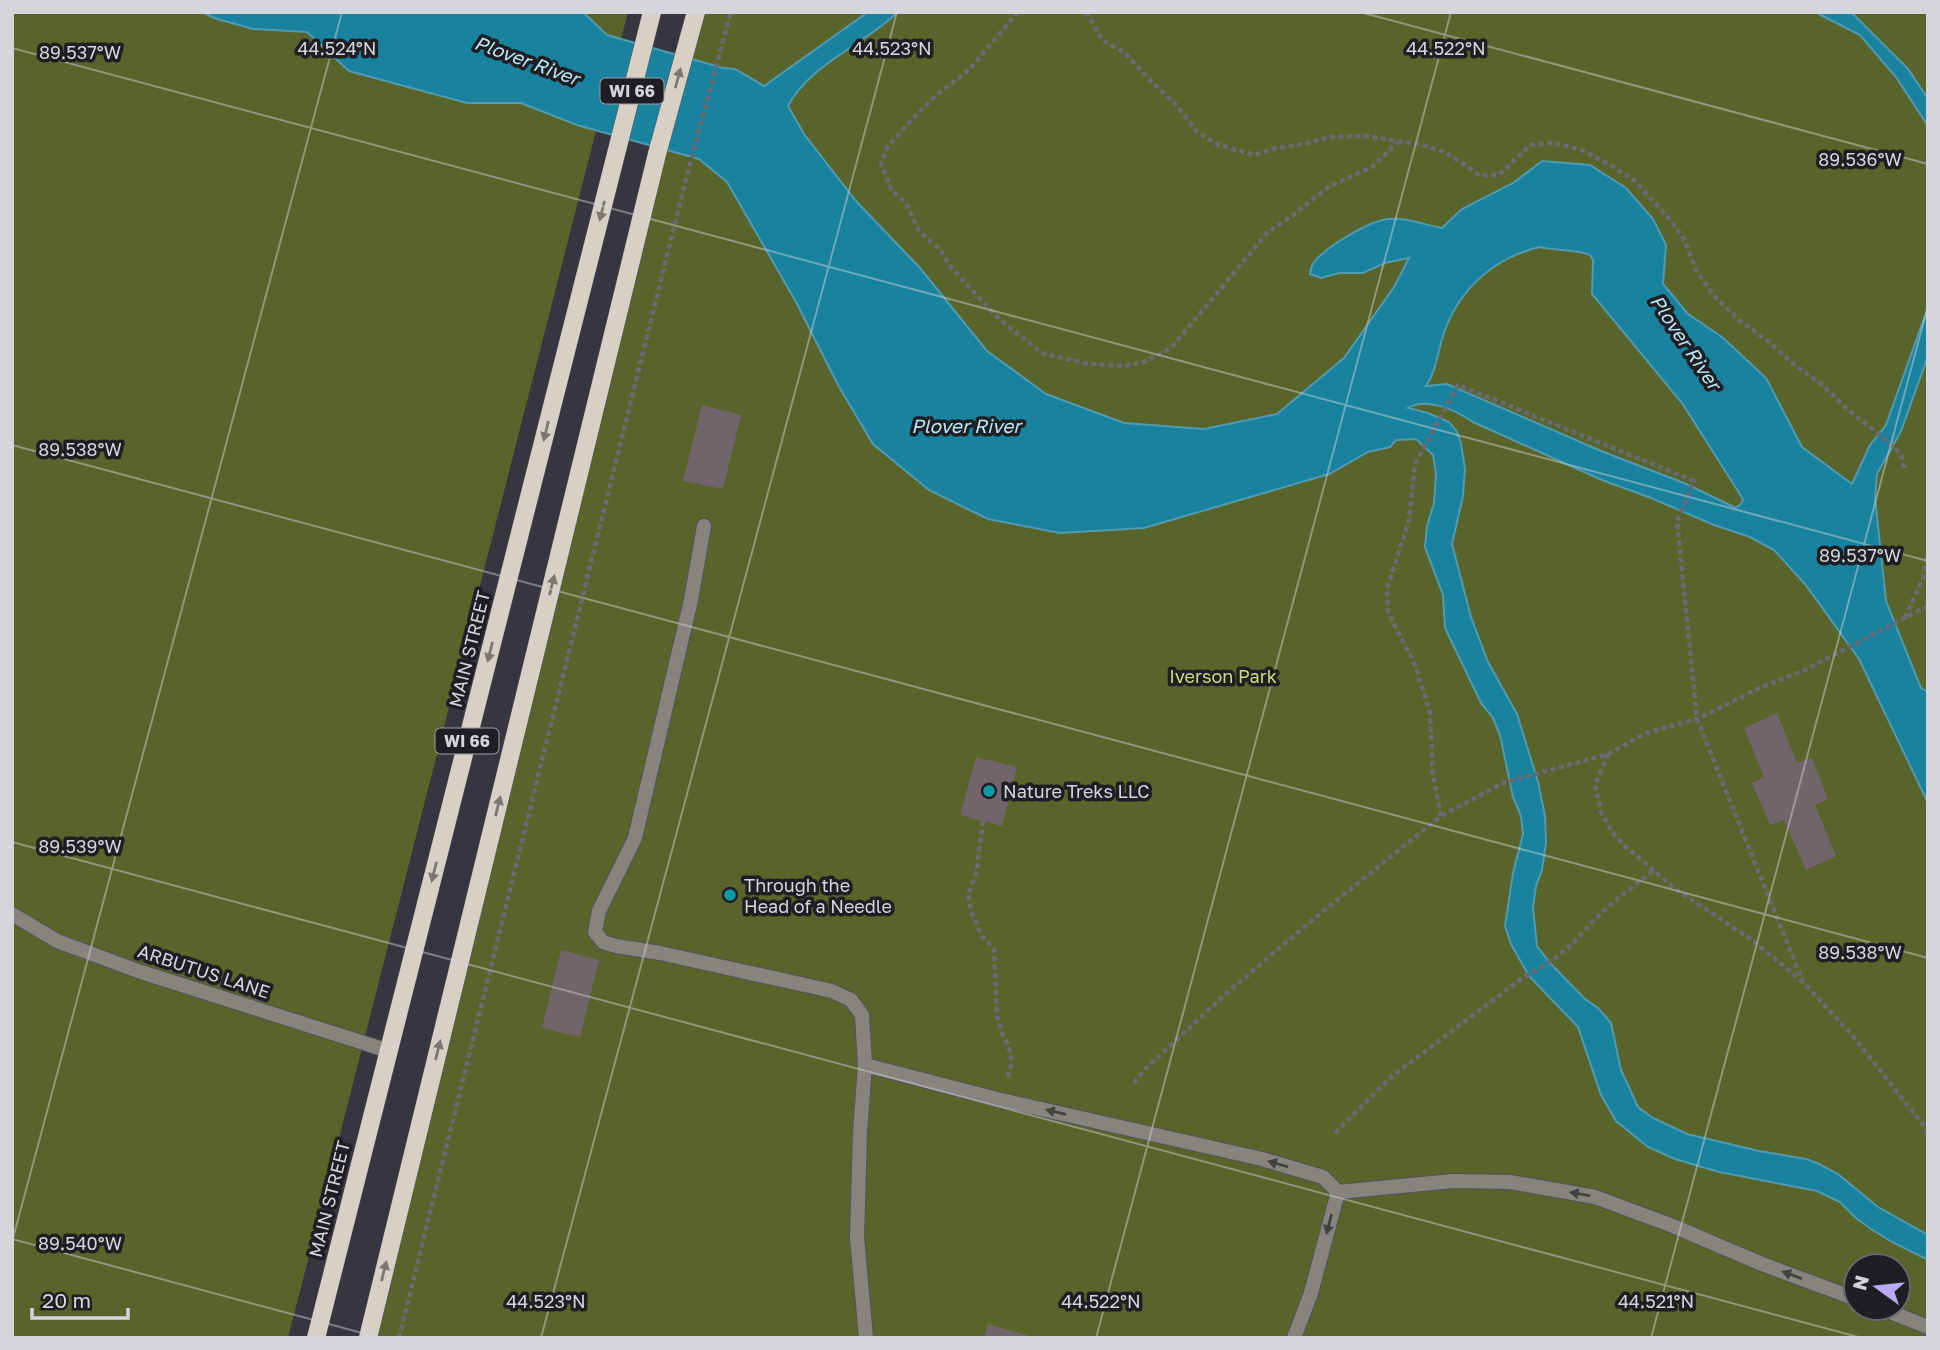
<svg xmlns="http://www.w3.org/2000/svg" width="1940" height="1350" font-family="'Golos Text',sans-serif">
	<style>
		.green { fill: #59642b; fill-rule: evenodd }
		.water { fill: #18829f; stroke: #519bb1; stroke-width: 2; fill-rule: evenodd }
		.building { fill: #72646b }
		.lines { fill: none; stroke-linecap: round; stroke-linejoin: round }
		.service-casing { stroke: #53535d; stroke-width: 16 }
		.primary-casing { stroke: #53535d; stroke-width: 19 }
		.path { stroke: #6a6a73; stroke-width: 4.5; stroke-dasharray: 5 3.5; stroke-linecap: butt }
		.service { stroke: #87847e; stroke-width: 14 }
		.primary { stroke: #d8d0c5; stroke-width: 18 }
		.oneway { fill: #7b7774 }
		.oneway2 { fill: #434243 }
		.ticks { fill: none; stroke: #d5d5dc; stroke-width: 2; stroke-opacity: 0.45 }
		.culture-dot { fill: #0f9aa8; stroke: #1e1e23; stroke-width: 2.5 }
		.labels { text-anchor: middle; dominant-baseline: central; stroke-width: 7; stroke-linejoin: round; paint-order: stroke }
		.shield { fill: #1e1e23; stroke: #9e9ea4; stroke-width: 2 }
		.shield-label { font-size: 16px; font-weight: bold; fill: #d5d5dc }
		.street-label { font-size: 18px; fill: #d5d5dc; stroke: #1e1e23 }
		.park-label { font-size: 18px; fill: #c9df7a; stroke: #1e1e23 }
		.poi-label { font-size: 18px; fill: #d5d5dc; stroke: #1e1e23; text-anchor: start }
		.water-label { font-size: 19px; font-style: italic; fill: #bae7f7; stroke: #1e1e23 }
		.ticks-label { font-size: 18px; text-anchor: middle; fill: #d5d5dc; stroke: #1e1e23; stroke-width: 7; stroke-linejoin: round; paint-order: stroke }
	</style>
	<rect width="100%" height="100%" fill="#363641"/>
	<g class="green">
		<polygon points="12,12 202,12 214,18 253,29 308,32 349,71 467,103 520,103 577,125 596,131 288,1338 12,1338"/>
		<polygon points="583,12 628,12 621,39 606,35"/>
		<path d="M696 12H1928V1338H368ZM1856 1266H1898V1308H1856Z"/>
	</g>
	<g class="water">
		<path d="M202 12H583L607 35 723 68 735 69 764 86 868 12H898C865 44 809 65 788 106L804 134 856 201 920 268 987 351 1046 394 1124 423 1204 429 1277 414 1344 358 1394 287 1409 258 1385 263 1363 273H1339L1321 278 1310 274C1311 270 1311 266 1313 264 1323 248 1369 221 1388 219 1406 217 1424 225 1442 228L1462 209 1513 183 1542 161 1590 165 1626 188 1653 219 1666 245 1663 284 1688 314 1722 337 1766 378 1802 447 1852 484 1870 445 1886 425 1928 307V356L1901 431 1877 474 1875 498 1886 601 1921 688 1928 692V803L1859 659 1805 584 1774 550 1750 537 1714 525 1651 498 1602 480 1473 422C1455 410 1428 397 1408 408L1428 413 1449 422 1457 432 1461 443 1465 469 1463 496 1452 544 1471 617 1488 662 1517 714 1538 782 1545 816 1546 843 1542 870 1536 886 1533 908 1537 946 1550 963 1585 999 1598 1008 1611 1023 1621 1070 1638 1107 1653 1118 1687 1134 1759 1151 1806 1159 1817 1163 1838 1174 1878 1207 1928 1235V1260L1892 1242 1871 1229 1856 1218 1840 1202 1817 1191 1719 1172 1675 1159 1648 1147 1616 1121 1601 1095 1578 1027 1529 976 1511 944 1505 926 1513 873 1523 834 1521 816 1513 797 1500 735 1493 718 1481 703 1445 628 1443 595 1425 547 1427 526 1434 503 1436 474 1433 455 1416 439 1396 440 1390 447 1368 452 1329 474 1144 528 1060 533 988 519 929 490 873 444 838 385 796 302 727 182 699 159 577 125 521 103H467L349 71 307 32 253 29 214 18ZM1539 247C1556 251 1577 249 1590 255L1593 260 1592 294 1682 403 1743 499 1741 504 1736 508 1684 483 1601 451 1447 384 1426 386C1437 370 1438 348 1445 330 1461 287 1495 258 1539 247Z"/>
		<polygon points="1815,12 1851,12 1908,69 1928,99 1928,126 1896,77 1860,35"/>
	</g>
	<g class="building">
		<polygon points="702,405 741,415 723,489 683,481"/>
		<polygon points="1777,713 1797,763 1812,758 1828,799 1815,805 1836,856 1806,870 1784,820 1770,825 1752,783 1764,777 1744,728"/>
		<polygon points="976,757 1017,767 1002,826 960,815"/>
		<polygon points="561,950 599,960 580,1037 542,1028"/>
		<polygon points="988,1324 1033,1337 1033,1338 984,1338"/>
	</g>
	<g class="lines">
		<defs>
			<g id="service">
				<polyline points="704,526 691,600 635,838 599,911 595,932 603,942 616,946 660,953 832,991 851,1000 862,1015 865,1065 860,1133 857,1237 866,1338"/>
				<polyline points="12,914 57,941 141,972 389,1051"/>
				<polyline points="865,1065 1001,1100 1262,1159 1323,1177 1338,1192"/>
				<polyline points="1880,1308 1928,1327"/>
				<polyline points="1294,1338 1311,1293 1338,1192 1453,1181 1510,1182 1595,1197 1673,1226 1762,1264 1856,1299"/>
			</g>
			<g id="primary">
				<polyline points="316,1338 652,12"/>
				<polyline points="368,1338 657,154 696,12"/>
			</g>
		</defs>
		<use href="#service" class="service-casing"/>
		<use href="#primary" class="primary-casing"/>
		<g class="path">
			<polyline points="1018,12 969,70 934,97 903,129 887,148 881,163 892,191 906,203 918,229 926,238 940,249 949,265 999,319 1042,353 1089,364 1125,366 1146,361 1171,348 1268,232 1293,215 1328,187 1372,167 1398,142"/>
			<polyline points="1086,12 1102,40 1125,53 1147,77 1178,107 1197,132 1219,145 1255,155 1276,148 1303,144 1331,137 1366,136 1423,145 1444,152 1461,162 1479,175 1499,175 1530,145 1554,143 1582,150 1610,165 1634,180 1673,223 1685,241 1696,270 1714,296 1739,320 1769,342 1796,366 1824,386 1849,411 1874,430 1901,454 1905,472"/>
			<polyline points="1905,618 1923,578 1928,553"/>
			<polyline points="1608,754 1595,785 1601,812 1612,832 1626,847 1678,891 1748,937 1802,981"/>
			<polyline points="1441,816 1433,776 1430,712 1414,662 1388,612 1387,589 1409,520 1415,464 1458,385 1694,481 1677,521 1697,719 1803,982 1852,1035 1924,1126 1928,1133"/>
			<polyline points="983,821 976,874 968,893 971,911 982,936 994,949 997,1016 1001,1031 1009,1047 1012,1062 1007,1080"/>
			<polyline points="1134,1083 1145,1069 1229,991 1316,917 1441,816 1503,783 1608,754 1646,733 1697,719 1759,688 1803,671 1928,606"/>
			<polyline points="1335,1133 1391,1077 1521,979 1553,960 1572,944 1607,907 1654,870"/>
			<polyline points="399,1338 687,175 731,12"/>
		</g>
		<use href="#service" class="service"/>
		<use href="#primary" class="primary"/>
	</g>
	<defs><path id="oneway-solid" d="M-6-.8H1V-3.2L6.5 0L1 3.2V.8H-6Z" transform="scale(1.75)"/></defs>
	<g class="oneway">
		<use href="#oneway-solid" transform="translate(678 78) rotate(-75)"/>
		<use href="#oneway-solid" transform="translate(602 211) rotate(104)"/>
		<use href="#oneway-solid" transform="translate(546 431) rotate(104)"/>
		<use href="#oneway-solid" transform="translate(552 585) rotate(-76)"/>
		<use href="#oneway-solid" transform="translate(490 652) rotate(104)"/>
		<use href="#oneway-solid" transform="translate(498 806) rotate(-76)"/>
		<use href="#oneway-solid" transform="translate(434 872) rotate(104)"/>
		<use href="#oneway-solid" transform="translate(438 1050) rotate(-76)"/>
		<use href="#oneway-solid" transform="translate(384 1271) rotate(-76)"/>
	</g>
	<g class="oneway2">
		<use href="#oneway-solid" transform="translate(1056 1112) rotate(-167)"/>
		<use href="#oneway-solid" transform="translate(1278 1164) rotate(-164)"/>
		<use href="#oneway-solid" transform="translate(1580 1194) rotate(-170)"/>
		<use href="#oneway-solid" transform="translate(1329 1224) rotate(105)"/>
		<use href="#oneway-solid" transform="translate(1792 1275) rotate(-160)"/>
	</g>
	<path class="ticks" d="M1360 12 1928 164M12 48 1928 561M12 445 1928 958M12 842 1862 1338M12 1239 381 1338M12 1242 342 12M541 1338 897 12M1096 1338 1451 12M1651 1338 1928 306"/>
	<g class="culture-dot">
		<circle cx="989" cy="791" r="7"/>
		<circle cx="730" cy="895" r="7"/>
	</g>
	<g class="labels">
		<g class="shield">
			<rect x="600.5" y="78.5" width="63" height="25" rx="5"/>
			<rect x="435.5" y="728.5" width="63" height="25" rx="5"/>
		</g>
		<g class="shield-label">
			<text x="632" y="91">WI 66</text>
			<text x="467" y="741">WI 66</text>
		</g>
		<g class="street-label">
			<text transform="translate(469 649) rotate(-76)">MAIN STREET</text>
			<text transform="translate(204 971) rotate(18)">ARBUTUS LANE</text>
			<text transform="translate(329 1199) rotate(-76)">MAIN STREET</text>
		</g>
		<g class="park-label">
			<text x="1223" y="676">Iverson Park</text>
		</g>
		<g class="poi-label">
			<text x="1003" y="791">Nature Treks LLC</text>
			<text x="744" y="885">Through the<tspan x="744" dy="21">Head of a Needle</tspan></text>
		</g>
		<g class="water-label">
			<text transform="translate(527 60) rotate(20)">Plover River</text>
			<text transform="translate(1686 342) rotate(56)">Plover River</text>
			<text x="966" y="425">Plover River</text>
		</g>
	</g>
	<g class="ticks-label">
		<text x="337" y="55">44.524°N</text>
		<text x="892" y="55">44.523°N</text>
		<text x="1446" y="55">44.522°N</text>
		<text x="80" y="59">89.537°W</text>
		<text x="1860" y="166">89.536°W</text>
		<text x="80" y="456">89.538°W</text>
		<text x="1860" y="562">89.537°W</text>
		<text x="80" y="853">89.539°W</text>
		<text x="1860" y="959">89.538°W</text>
		<text x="80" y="1250">89.540°W</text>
		<text x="546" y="1308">44.523°N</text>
		<text x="1101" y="1308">44.522°N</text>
		<text x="1656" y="1308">44.521°N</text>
	</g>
	<rect width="1940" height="1350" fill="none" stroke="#d5d5dc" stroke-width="28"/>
	<g transform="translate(1877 1287) rotate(285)"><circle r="33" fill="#1e1e23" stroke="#67676d" stroke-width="2"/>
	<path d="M0-5L12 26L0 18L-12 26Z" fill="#baaaf6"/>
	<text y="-10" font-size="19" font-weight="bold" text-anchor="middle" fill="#d5d5dc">N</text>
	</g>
	<path d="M32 1308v10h96v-10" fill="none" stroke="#d5d5dc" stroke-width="3.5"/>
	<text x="42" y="1308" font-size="21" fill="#d5d5dc" stroke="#1e1e23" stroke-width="5" paint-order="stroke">20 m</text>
</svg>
